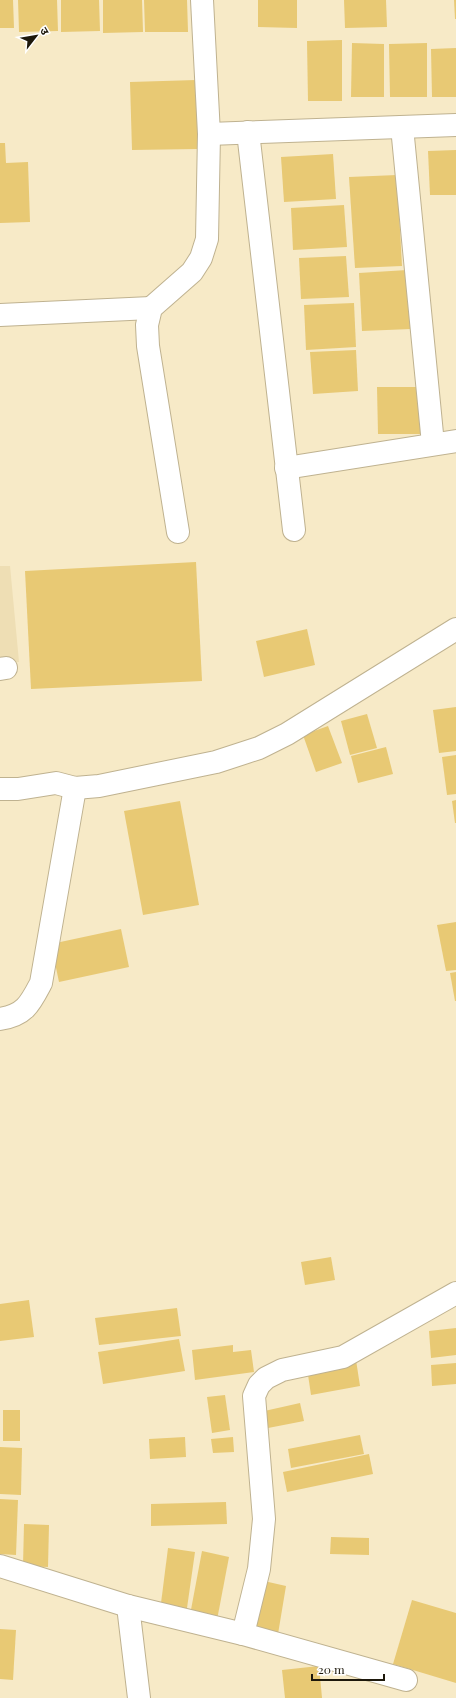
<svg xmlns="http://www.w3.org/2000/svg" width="456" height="1698" font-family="'Playfair Display','Noto Sans Devanagari',serif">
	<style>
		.built { fill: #eedeb4 }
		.building { fill: #e8c974 }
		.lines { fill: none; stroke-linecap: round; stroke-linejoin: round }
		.minor-casing { stroke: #bfb290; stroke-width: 24 }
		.minor { stroke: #fff; stroke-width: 22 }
	</style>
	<rect width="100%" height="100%" fill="#f7eac7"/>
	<polygon class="built" points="0,566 10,566 19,662 0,664"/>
	<g class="building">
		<polygon points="0,0 13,0 14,28 0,28"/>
		<polygon points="18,0 57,0 58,31 19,32"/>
		<polygon points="61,0 99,0 100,31 61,32"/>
		<polygon points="103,0 142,0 143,32 103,33"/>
		<polygon points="144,0 187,0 188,32 145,32"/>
		<polygon points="258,0 297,0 297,28 258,27"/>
		<polygon points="344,0 386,0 387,27 345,28"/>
		<polygon points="454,0 456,0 456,19 455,19"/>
		<polygon points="342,40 342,101 308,101 307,41"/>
		<polygon points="352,43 384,44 384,97 351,97"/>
		<polygon points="427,43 427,97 390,97 389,44"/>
		<polygon points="456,48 456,97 432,97 431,49"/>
		<polygon points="196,80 198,149 132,150 130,82"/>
		<polygon points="0,143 5,143 6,163 28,162 30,222 0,223"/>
		<polygon points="456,150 456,195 430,195 428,151"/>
		<polygon points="333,154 336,199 284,202 281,157"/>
		<polygon points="397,175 402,266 355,268 349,177"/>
		<polygon points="344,205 347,247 293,250 291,208"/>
		<polygon points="346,256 349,297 301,299 299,258"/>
		<polygon points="407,270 411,329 362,331 359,273"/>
		<polygon points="354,303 356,347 306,350 304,305"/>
		<polygon points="356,350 358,391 313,394 310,352"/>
		<polygon points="377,387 420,387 421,434 378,434"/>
		<polygon points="196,562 202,681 31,689 25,571"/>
		<polygon points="307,629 315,665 264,677 256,641"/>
		<polygon points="456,707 456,751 439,753 433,710"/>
		<polygon points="367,714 377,748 350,755 341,721"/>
		<polygon points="328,726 342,763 316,772 303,735"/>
		<polygon points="386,747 393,774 358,783 351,756"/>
		<polygon points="456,755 456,794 447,795 442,757"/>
		<polygon points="456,800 456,823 455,823 452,801"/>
		<polygon points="180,801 199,905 143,915 124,811"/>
		<polygon points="456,922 456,970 446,971 437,925"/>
		<polygon points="121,929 129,967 59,982 51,944"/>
		<polygon points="456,972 456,1001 455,1001 450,973"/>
		<polygon points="331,1257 335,1280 305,1285 301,1262"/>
		<polygon points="29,1300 34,1337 0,1341 0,1304"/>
		<polygon points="177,1308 181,1336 99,1345 95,1318"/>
		<polygon points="456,1328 456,1355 431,1358 429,1331"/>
		<polygon points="179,1339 185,1371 103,1384 98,1352"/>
		<polygon points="233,1345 233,1352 251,1350 254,1372 195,1380 192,1350"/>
		<polygon points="356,1360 360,1386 311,1395 307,1368"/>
		<polygon points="456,1363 456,1384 432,1386 431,1365"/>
		<polygon points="225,1395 230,1430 212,1433 207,1397"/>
		<polygon points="300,1403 304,1421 263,1429 260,1412"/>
		<rect x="3" y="1410" width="17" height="31"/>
		<polygon points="360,1435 364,1454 291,1468 288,1449"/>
		<polygon points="185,1437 186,1457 150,1459 149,1439"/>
		<polygon points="233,1437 234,1452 213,1453 211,1439"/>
		<polygon points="0,1447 22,1448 21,1495 0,1494"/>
		<polygon points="369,1454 373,1474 287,1492 283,1472"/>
		<polygon points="0,1499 18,1500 16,1555 0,1554"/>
		<polygon points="226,1502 227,1524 151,1526 151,1504"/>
		<polygon points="24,1524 49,1525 48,1567 23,1566"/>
		<polygon points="331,1537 369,1538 369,1555 330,1554"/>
		<polygon points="168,1548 195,1552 186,1615 160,1611"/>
		<polygon points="202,1551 229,1557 217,1620 190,1615"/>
		<polygon points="264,1581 286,1586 278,1634 255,1630"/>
		<polygon points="412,1600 456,1613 456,1683 393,1664"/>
		<polygon points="0,1629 16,1630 13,1680 0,1679"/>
		<polygon points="319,1666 322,1698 285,1698 282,1670"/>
	</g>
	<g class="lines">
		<defs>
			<g id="minor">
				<polyline points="402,127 433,444"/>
				<polyline points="248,132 294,530"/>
				<polyline points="209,134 456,125"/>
				<polyline points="0,315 151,308"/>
				<polyline points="286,468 456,441"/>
				<polyline points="178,532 148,346 147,325 151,308 192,272 201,258 207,239 209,134 202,0"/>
				<polyline points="0,669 6,668"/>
				<polyline points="0,789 18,789 56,783 75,788 99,786 216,762 259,748 287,734 456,629"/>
				<path d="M0 1019C25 1015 30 1004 41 983L75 788"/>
				<polyline points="0,1566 128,1606 243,1634 406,1680"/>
				<polyline points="128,1606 139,1698"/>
				<polyline points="243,1634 259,1569 264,1519 254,1396 259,1385 266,1378 282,1370 343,1357 456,1293"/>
			</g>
		</defs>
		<use href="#minor" class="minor-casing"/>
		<use href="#minor" class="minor"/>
	</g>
	<g transform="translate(36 36) rotate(59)" stroke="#ffffff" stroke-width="3" paint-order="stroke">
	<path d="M0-3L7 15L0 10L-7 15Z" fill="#1d180b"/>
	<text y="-6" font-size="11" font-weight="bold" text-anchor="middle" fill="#1d180b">उ</text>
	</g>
	<path d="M312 1674v6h72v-6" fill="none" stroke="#1d180b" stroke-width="2"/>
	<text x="318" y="1674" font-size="12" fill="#1d180b" stroke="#ffffff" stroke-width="3" paint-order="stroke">20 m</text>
</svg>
